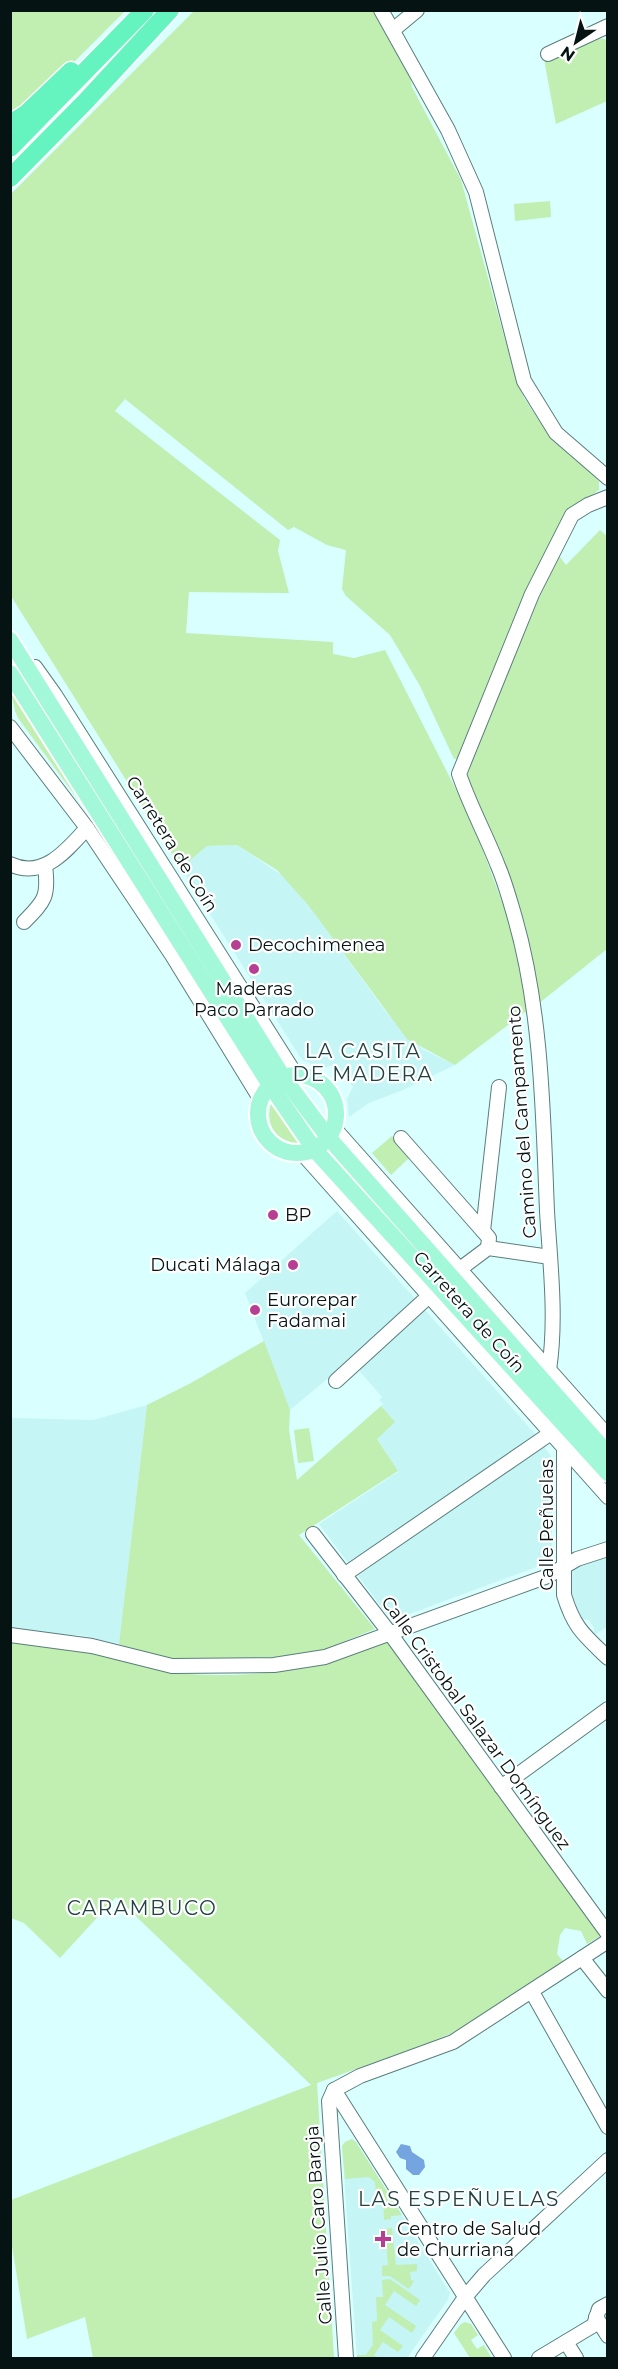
<svg xmlns="http://www.w3.org/2000/svg" width="618" height="2369" font-family="Montserrat,sans-serif">
	<style>
		.built { fill: #c5f5f5 }
		.green { fill: #c1eeb1 }
		.water { fill: #74a5e0 }
		.lines { fill: none; stroke-linecap: round; stroke-linejoin: round }
		.minor-casing { stroke: #5b7e7d; stroke-width: 16 }
		.major-casing { stroke: #fff; stroke-width: 20 }
		.highway-casing { stroke: #fff; stroke-width: 21 }
		.minor { stroke: #fff; stroke-width: 14 }
		.major { stroke: #a3f8d9; stroke-width: 16 }
		.highway { stroke: #65f3c0; stroke-width: 18 }
		.poi-dot { fill: #b73f93; stroke: #fff; stroke-width: 2 }
		.labels { text-anchor: middle; dominant-baseline: central; stroke-width: 4.5; stroke-linejoin: round; paint-order: stroke }
		.street-label { font-size: 18px; fill: #051313; stroke: #fff }
		.poi-label { font-size: 18px; fill: #051313; stroke: #fff; text-anchor: start }
		.neighbourhood-label { font-size: 20px; letter-spacing: 1.5px; fill: #224343; stroke: #fff }
	</style>
	<rect width="100%" height="100%" fill="#d9ffff"/>
	<g class="built">
		<polygon points="237,845 283,876 308,905 386,1012 422,1049 455,1065 403,1090 369,1103 349,1117 347,1099 353,1087 335,1065 321,1068 302,1060 181,868 207,846"/>
		<polygon points="337,1211 536,1435 551,1456 552,1551 549,1560 542,1565 396,1619 389,1617 319,1524 398,1472 377,1438 394,1422 381,1406 383,1404 379,1400 382,1397 350,1360 290,1410 245,1293"/>
		<polygon points="147,1405 119,1644 80,1635 50,1635 11,1630 10,1418 93,1420"/>
		<polygon points="607,1556 607,1627 594,1635 594,1628 589,1620 581,1619 569,1585 572,1572 577,1566"/>
		<polygon points="352,2139 356,2142 450,2293 447,2301 407,2358 357,2358 342,2146 345,2142"/>
	</g>
	<g class="green">
		<polygon points="10,11 125,11 41,95 11,118"/>
		<polygon points="194,11 374,11 409,69 412,87 461,180 515,376 524,398 544,428 599,481 599,490 565,514 545,556 460,758 454,759 420,686 399,650 390,635 346,596 342,589 346,550 327,545 294,527 288,530 125,399 115,411 280,540 278,551 289,593 189,592 186,633 333,642 333,654 354,658 385,650 472,821 509,921 528,1010 455,1065 407,1039 308,905 277,870 237,845 207,846 181,868 11,596 11,194"/>
		<polygon points="592,38 605,39 608,45 607,101 556,124 544,59"/>
		<polygon points="550,201 551,217 515,221 514,204"/>
		<polygon points="600,530 608,537 607,949 538,1004 521,918 507,870 482,820 467,777 470,764 499,691 558,554 566,565"/>
		<polygon points="10,687 104,835 18,718 15,711"/>
		<path d="M272 1101 302 1143C277 1144 263 1124 272 1101Z"/>
		<polygon points="392,1136 410,1157 391,1175 372,1153"/>
		<polygon points="264,1341 290,1410 289,1430 297,1480 381,1406 395,1422 377,1439 398,1471 299,1535 375,1629 323,1650 277,1657 174,1661 144,1654 119,1644 147,1405 191,1383"/>
		<polygon points="309,1428 314,1461 298,1463 294,1430"/>
		<path d="M386 1641 598 1929 600 1936 587 1944 581 1931 565 1928 560 1935 557 1954 563 1961 468 2026 431 2042 317 2083 334 2358H93L85 2317 27 2339 11 2240V2200L311 2085 116 1897 60 1958 24 1923 11 1918V1643C42 1646 74 1648 105 1656 129 1662 151 1670 176 1673 216 1677 273 1675 312 1666 337 1660 361 1649 386 1641Z"/>
		<polygon points="352,2139 356,2142 402,2215 391,2216 391,2219 384,2220 383,2192 376,2192 375,2182 369,2177 345,2179 342,2146 345,2142"/>
		<polygon points="392,2228 396,2265 417,2264 417,2271 410,2272 411,2280 414,2281 409,2289 390,2276 382,2276 382,2266 388,2265 385,2229"/>
		<polygon points="390,2279 420,2300 416,2306 394,2291 385,2305 416,2326 412,2333 389,2317 380,2330 403,2346 398,2352 383,2342 374,2355 379,2358 357,2358 357,2355 366,2355 373,2345 372,2322 377,2321 376,2297 383,2297 382,2280"/>
		<polygon points="465,2322 471,2324 478,2335 471,2340 477,2349 484,2345 491,2357 470,2358 454,2333 461,2324"/>
	</g>
	<polygon class="water" points="401,2144 410,2146 412,2152 424,2160 425,2167 419,2175 413,2175 406,2169 406,2160 400,2158 396,2152"/>
	<g class="lines">
		<defs>
			<g id="minor">
				<polyline points="381,10 448,130 476,192 524,381 556,433 608,478"/>
				<polyline points="393,30 417,10"/>
				<polyline points="548,54 608,26"/>
				<polyline points="35,667 55,695 296,1075"/>
				<polyline points="10,727 87,828 172,955 261,1100"/>
				<path d="M10 864C43 880 67 850 87 828"/>
				<path d="M24 922C45 901 49 896 45 866"/>
				<polyline points="334,1128 608,1436"/>
				<polyline points="401,1138 483,1231 489,1238 488,1248"/>
				<polyline points="301,1152 608,1497"/>
				<polyline points="483,1231 499,1087"/>
				<polyline points="460,1269 488,1248 550,1257"/>
				<path d="M549 1370C557 1318 550 1263 547 1211 543 1114 542 1012 515 918 510 901 505 882 498 866 486 835 470 806 459 774L532 594 572 515 588 505 608 497"/>
				<polyline points="336,1381 429,1296"/>
				<path d="M564 1448V1595C574 1628 584 1635 608 1658"/>
				<polyline points="313,1534 389,1632 608,1934"/>
				<polyline points="344,1575 551,1433"/>
				<polyline points="10,1635 92,1646 172,1666 274,1665 325,1657 548,1576 577,1559 608,1549"/>
				<polyline points="501,1787 608,1709"/>
				<polyline points="582,1958 608,1991"/>
				<polyline points="532,1992 608,2127"/>
				<polyline points="334,2090 504,2358"/>
				<polyline points="334,2090 360,2076 453,2042 608,1941"/>
				<polyline points="334,2090 329,2101 346,2358"/>
				<polyline points="596,2317 608,2336"/>
				<polyline points="566,2342 576,2358"/>
				<polyline points="423,2358 466,2296 484,2275 608,2160"/>
				<polyline points="539,2358 594,2325 599,2309 608,2304"/>
			</g>
			<g id="major">
				<polyline points="10,640 283,1077 328,1137 608,1454"/>
				<polyline points="10,673 270,1085 314,1149 608,1473"/>
				<circle cx="297" cy="1114" r="39"/>
			</g>
			<g id="highway">
				<polyline points="10,124 26,114 71,71"/>
				<polyline points="10,148 145,10"/>
				<polyline points="10,178 85,102 170,10"/>
			</g>
		</defs>
		<use href="#minor" class="minor-casing"/>
		<use href="#major" class="major-casing"/>
		<use href="#highway" class="highway-casing"/>
		<use href="#minor" class="minor"/>
		<use href="#major" class="major"/>
		<use href="#highway" class="highway"/>
	</g>
	<g class="poi-dot">
		<circle cx="236" cy="945" r="6"/>
		<circle cx="254" cy="969" r="6"/>
		<circle cx="273" cy="1215" r="6"/>
		<circle cx="293" cy="1265" r="6"/>
		<circle cx="255" cy="1310" r="6"/>
		<path d="M380 2230h6v6h6v6h-6v6h-6v-6h-6v-6h6z"/>
	</g>
	<g class="labels">
		<g class="street-label">
			<text transform="translate(172 844) rotate(58)">Carretera de Coín</text>
			<text transform="translate(522 1122) rotate(-94)">Camino del Campamento</text>
			<text transform="translate(469 1312) rotate(48)">Carretera de Coín</text>
			<text transform="translate(547 1525) rotate(-90)">Calle Peñuelas</text>
			<text transform="translate(476 1723) rotate(54)">Calle Cristobal Salazar Domínguez</text>
			<text transform="translate(319 2225) rotate(-94)">Calle Julio Caro Baroja</text>
		</g>
		<g class="poi-label">
			<text x="248" y="945">Decochimenea</text>
			<text x="254" y="989" text-anchor="middle">Maderas<tspan x="254" dy="21">Paco Parrado</tspan></text>
			<text x="285" y="1215">BP</text>
			<text x="281" y="1265" text-anchor="end">Ducati Málaga</text>
			<text x="267" y="1300">Eurorepar<tspan x="267" dy="21">Fadamai</tspan></text>
			<text x="397" y="2229">Centro de Salud<tspan x="397" dy="21">de Churriana</tspan></text>
		</g>
		<g class="neighbourhood-label">
			<text x="363" y="1051">LA CASITA<tspan x="363" dy="23">DE MADERA</tspan></text>
			<text x="142" y="1908">CARAMBUCO</text>
			<text x="459" y="2199">LAS ESPEÑUELAS</text>
		</g>
	</g>
	<rect width="618" height="2369" fill="none" stroke="#051313" stroke-width="24"/>
	<g transform="translate(576 42) rotate(215)" stroke="#ffffff" stroke-width="4.5" paint-order="stroke">
	<path d="M0-4.5L10 22L0 15L-10 22Z" fill="#051313"/>
	<text y="-9" font-size="16" font-weight="bold" text-anchor="middle" fill="#051313">N</text>
	</g>
</svg>
